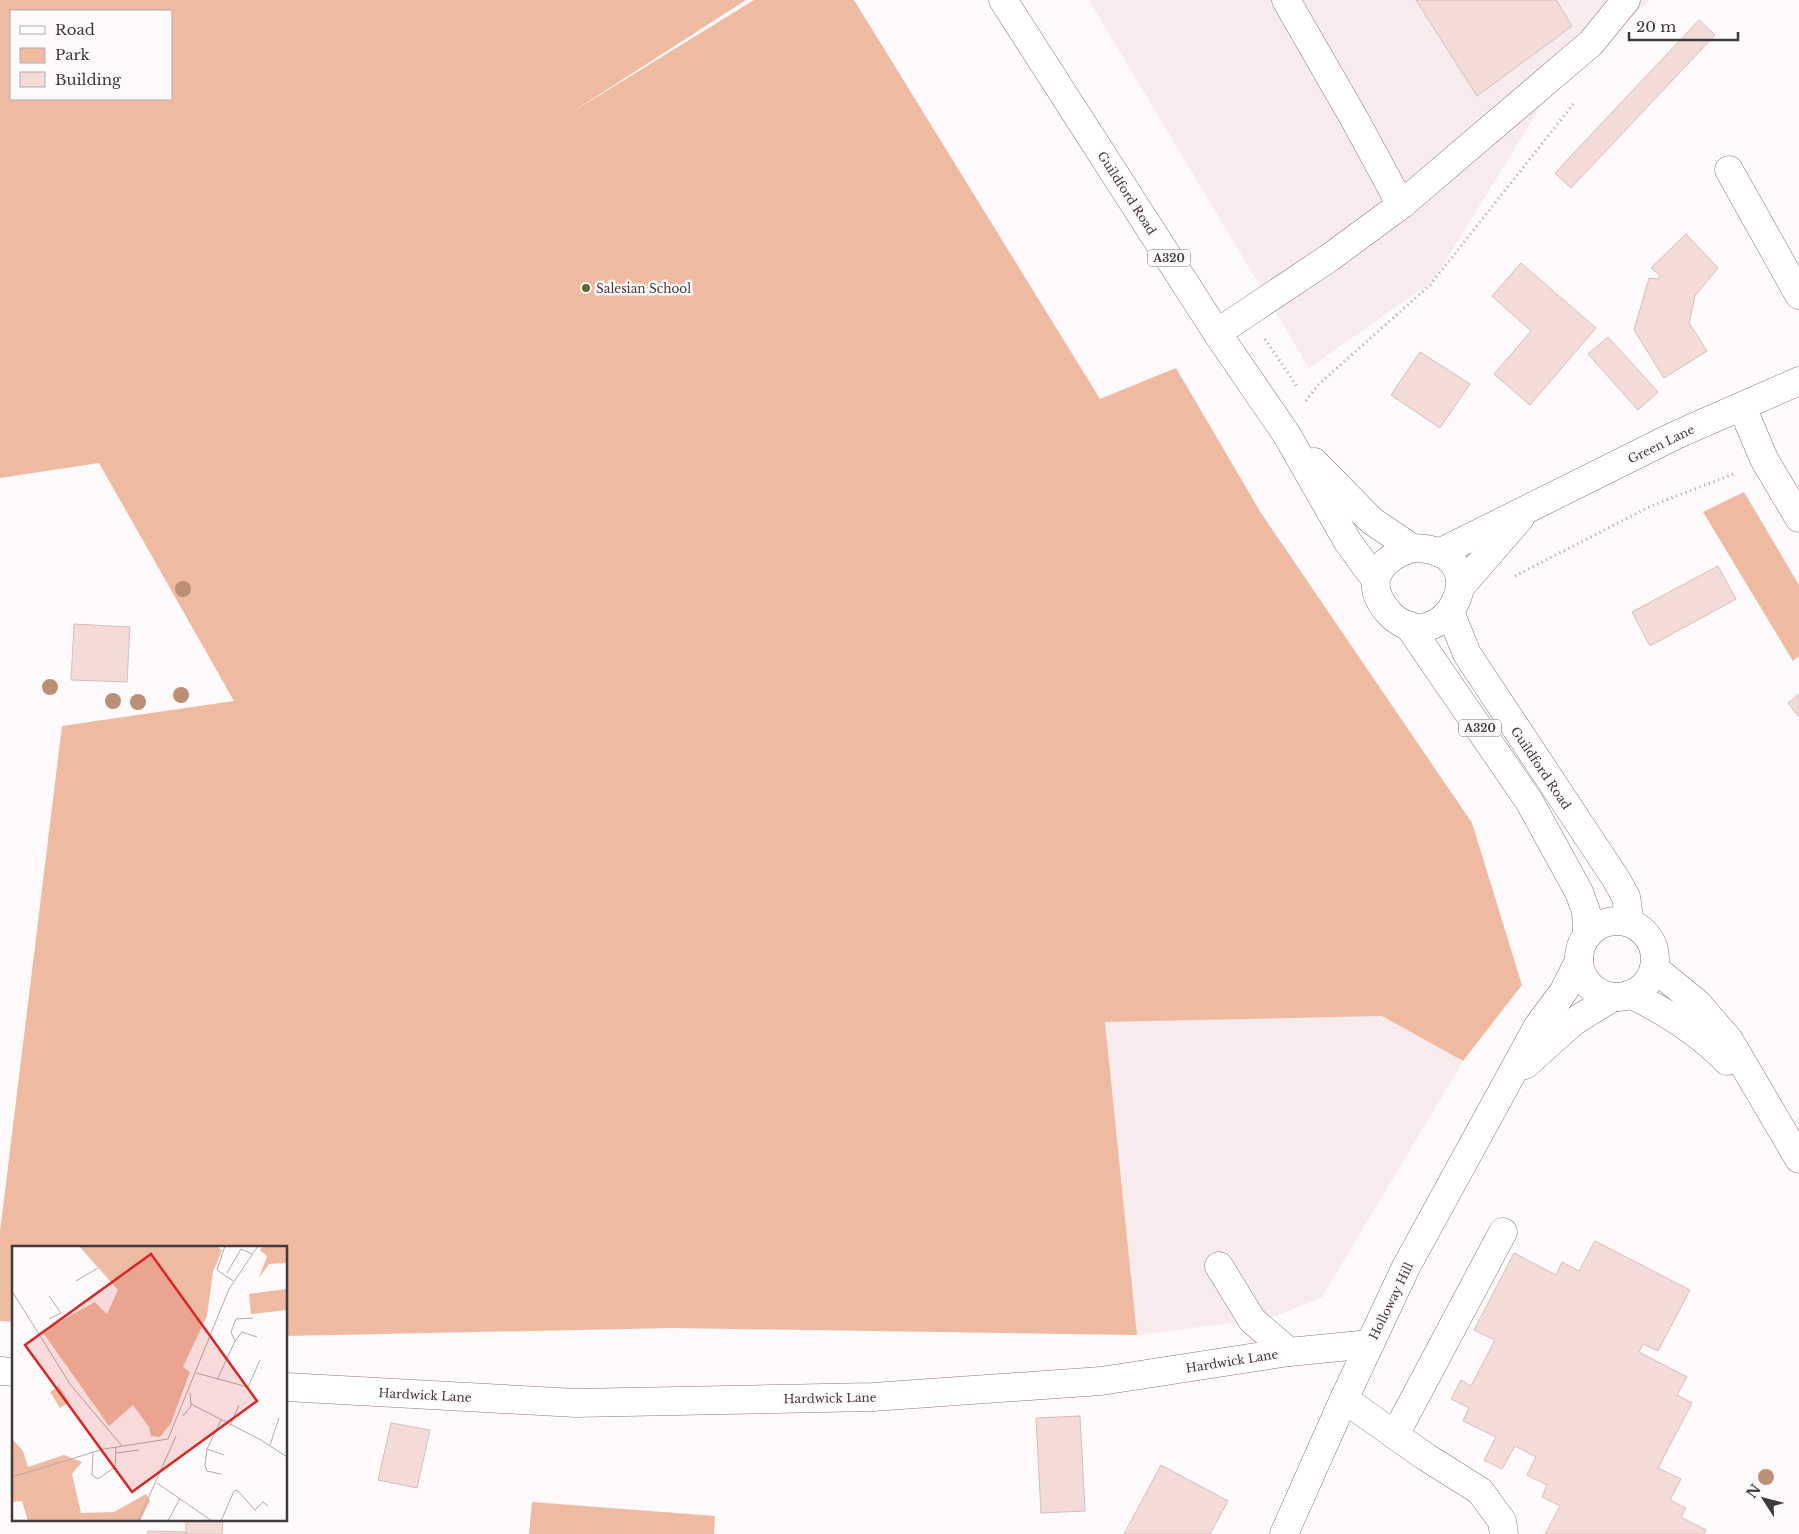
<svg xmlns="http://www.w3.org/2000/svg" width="1799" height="1534" font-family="'Libre Baskerville',serif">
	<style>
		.built { fill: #f8ebed }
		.green { fill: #eebaa1; fill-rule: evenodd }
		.building { fill: #f3dbd8; stroke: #d6bebb }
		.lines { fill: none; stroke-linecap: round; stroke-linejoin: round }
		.minor-casing { stroke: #8c767a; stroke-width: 29 }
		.major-casing { stroke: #8c767a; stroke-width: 29 }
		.path { stroke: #a8a1a2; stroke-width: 3; stroke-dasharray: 1 4; stroke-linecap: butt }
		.minor { stroke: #fff; stroke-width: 28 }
		.major { stroke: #fff; stroke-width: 28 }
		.tree { fill: #bb8f73 }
		.poi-dot { fill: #676532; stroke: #fef9fa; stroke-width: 2 }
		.labels { text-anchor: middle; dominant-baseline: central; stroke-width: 5; stroke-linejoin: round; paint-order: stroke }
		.shield { fill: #fef9fa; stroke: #7a7374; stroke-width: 1 }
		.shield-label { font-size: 11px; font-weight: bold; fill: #42393b }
		.street-label { font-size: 12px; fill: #42393b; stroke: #fef9fa }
		.poi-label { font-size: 12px; fill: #42393b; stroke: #fef9fa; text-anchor: start }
		.inset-road { fill: none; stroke: #b3acae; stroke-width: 1 }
		.view { fill: #d62828; fill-opacity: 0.15; stroke: #d62828; stroke-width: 2.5 }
		.inset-edge { fill: none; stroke: #42393b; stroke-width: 2.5 }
	</style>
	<rect width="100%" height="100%" fill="#fef9fa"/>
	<g class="built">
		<polygon points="1089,0 1650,0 1546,98 1433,281 1309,368"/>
		<polygon points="1382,1016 1463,1061 1322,1297 1271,1318 1137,1335 1105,1022"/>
	</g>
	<g class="green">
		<path d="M0 0H746L569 114 754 0H854L1100 399 1176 368 1261 513 1472 823 1522 985 1463 1061 1382 1016 1105 1022 1137 1335 672 1328 286 1336V1248H14V1322L0 1321V1232L62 726 234 701 99 463 0 478ZM171 11V99H11V11Z"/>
		<polygon points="1744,492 1799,585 1799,656 1793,661 1703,512"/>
		<polygon points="532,1502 715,1516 714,1534 529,1534"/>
	</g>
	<g class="building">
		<polygon points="1416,0 1556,0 1572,26 1477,96"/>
		<polygon points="1699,20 1715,35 1571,188 1555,173"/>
		<polygon points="1686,234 1718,268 1695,296 1689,323 1707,351 1664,378 1634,330 1649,278 1658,279 1660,275 1651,268"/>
		<polygon points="1521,263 1596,328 1530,405 1494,374 1531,331 1492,296"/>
		<polygon points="1608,337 1658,392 1638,410 1588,354"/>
		<polygon points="1420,352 1470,384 1440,428 1391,395"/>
		<polygon points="1718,566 1736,599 1650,646 1632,612"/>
		<polygon points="74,624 130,627 127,682 71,680"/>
		<polygon points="1799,694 1799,717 1788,703"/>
		<polygon points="1595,1241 1690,1290 1658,1351 1643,1344 1639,1352 1687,1377 1677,1395 1692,1403 1658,1468 1681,1479 1670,1500 1686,1508 1681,1517 1706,1530 1704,1534 1545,1534 1560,1506 1542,1497 1547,1485 1527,1475 1536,1457 1515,1446 1502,1469 1484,1460 1496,1437 1463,1421 1469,1408 1451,1399 1461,1380 1471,1386 1495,1340 1474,1330 1514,1253 1556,1275 1562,1262 1579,1271"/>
		<polygon points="1080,1416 1085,1511 1041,1513 1036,1418"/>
		<polygon points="391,1423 430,1430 417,1488 378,1480"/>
		<polygon points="1161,1465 1228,1501 1210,1534 1124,1534"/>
		<polygon points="186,1520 223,1520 222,1534 186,1534"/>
		<polygon points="148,1531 186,1532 186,1534 147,1534"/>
	</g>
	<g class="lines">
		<defs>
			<g id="minor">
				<polyline points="1286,0 1355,120 1401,205"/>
				<polyline points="1729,170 1799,295"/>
				<polyline points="1217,333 1329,258 1401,205 1591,43 1626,0"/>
				<polyline points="1742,407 1764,459 1799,518"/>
				<polyline points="1439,553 1676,435 1799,381"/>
				<polyline points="1461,586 1520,518"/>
				<polyline points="1219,1266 1252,1320 1289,1352"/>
				<polyline points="0,1371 14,1372"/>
				<polyline points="286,1387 576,1403 873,1397 1101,1381 1289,1352 1370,1344"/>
				<polyline points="1344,1399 1426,1457 1480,1491 1502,1521 1504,1534"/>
				<polyline points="1395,1435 1503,1232"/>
			</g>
			<g id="major">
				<polyline points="1003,0 1217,333 1287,435 1348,542 1375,579"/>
				<polyline points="1314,462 1372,521 1412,548"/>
				<path d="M1412 548C1506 548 1442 669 1389 613 1362 583 1379 559 1412 548Z"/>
				<polyline points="1450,612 1467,654 1616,879 1626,897 1630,923"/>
				<polyline points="1408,625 1529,801 1579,892 1586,911 1587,935"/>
				<circle cx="1617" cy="959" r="38"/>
				<polyline points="1654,968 1697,1003 1729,1040 1799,1159"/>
				<path d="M1630 994C1667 1012 1699 1032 1727 1061"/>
				<polyline points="1525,1065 1573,1022 1613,997"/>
				<polyline points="1284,1534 1344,1399 1406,1267 1538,1026 1564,991 1579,961"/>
			</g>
		</defs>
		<use href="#minor" class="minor-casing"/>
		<use href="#major" class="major-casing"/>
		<g class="path">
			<polyline points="1265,339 1298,388"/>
			<polyline points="1306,401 1318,385 1430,285 1575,102"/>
			<polyline points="1515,576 1651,506 1736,473"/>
		</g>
		<use href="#minor" class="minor"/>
		<use href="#major" class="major"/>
	</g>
	<g class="tree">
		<circle cx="183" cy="589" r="8"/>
		<circle cx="50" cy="687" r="8"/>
		<circle cx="181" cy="695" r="8"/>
		<circle cx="113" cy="701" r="8"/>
		<circle cx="138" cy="702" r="8"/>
		<circle cx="1766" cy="1477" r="8"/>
	</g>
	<circle class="poi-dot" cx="586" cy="288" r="5"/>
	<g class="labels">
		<g class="shield">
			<rect x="1148" y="249.5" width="42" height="17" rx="4"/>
			<rect x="1459" y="719.5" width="42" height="17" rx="4"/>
		</g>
		<g class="shield-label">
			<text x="1169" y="258">A320</text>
			<text x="1480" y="728">A320</text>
		</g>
		<g class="street-label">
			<text transform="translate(1127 193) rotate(57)">Guildford Road</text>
			<text transform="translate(1661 444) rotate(-26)">Green Lane</text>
			<text transform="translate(1541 768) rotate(56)">Guildford Road</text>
			<text transform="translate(1391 1301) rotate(-64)">Holloway Hill</text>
			<text transform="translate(1232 1361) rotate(-9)">Hardwick Lane</text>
			<text transform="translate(425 1395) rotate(3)">Hardwick Lane</text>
			<text transform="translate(830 1398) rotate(-1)">Hardwick Lane</text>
		</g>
		<g class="poi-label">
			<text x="596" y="288">Salesian School</text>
		</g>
	</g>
	<g transform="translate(12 1246)">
		<rect width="275" height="275" fill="#fef9fa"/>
		<path d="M67 0H204L210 4 201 26 195 70 171 121 178 126 159 177 148 191 139 190 137 181 121 159 97 180 30 85 83 56 95 68 106 44ZM251 0H275V17L257 18 247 32 255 10 248 4ZM275 43V64L239 68 237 48ZM47 140 57 156 48 162 38 146ZM0 193 11 205 16 221 52 209 70 216 60 228 69 267 102 266 134 248 138 255 128 275H16L10 255 0 256Z" fill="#eebaa1"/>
		<path class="inset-road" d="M213 0 205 24 221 35M215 27 229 3 240 8M64 35 86 22M0 45 58 138 110 200M37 50 49 67 37 73M223 95 230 86 245 91M184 127 236 141 248 114M205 134 223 95 219 86 224 73 241 72M179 158 249 194 275 211M171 170 179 160 178 147M209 174 195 203 193 219 195 225 209 228M218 180 227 159M156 193 217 43 246 0M258 199 267 172M195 203 212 209M81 206 80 229 86 233 103 221 104 201M104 207 127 204M0 231 92 203 156 193M145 237 200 275M126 275 164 190M156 275 168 252M209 275 222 245 225 244 243 264 251 256 256 260"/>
		<path class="view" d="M139 8 245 155 120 246 13 99Z"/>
		<rect width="275" height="275" class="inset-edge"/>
	</g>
	<rect x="10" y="10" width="162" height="90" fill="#fef9fa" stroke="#b3acae"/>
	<rect x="20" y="26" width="25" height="8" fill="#ffffff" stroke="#b3acae"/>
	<text x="55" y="35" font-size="15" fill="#42393b">Road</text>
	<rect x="20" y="48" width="25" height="15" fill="#eebaa1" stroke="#b3acae"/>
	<text x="55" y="60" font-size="15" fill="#42393b">Park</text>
	<rect x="20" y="72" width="25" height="15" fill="#f3dbd8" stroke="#b3acae"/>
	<text x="55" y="85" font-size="15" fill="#42393b">Building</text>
	<g transform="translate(1764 1499) rotate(306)" stroke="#fef9fa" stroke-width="4" paint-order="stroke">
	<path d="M0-4L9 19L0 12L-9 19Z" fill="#42393b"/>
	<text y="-8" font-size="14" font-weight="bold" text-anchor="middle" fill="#42393b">N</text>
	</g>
	<path d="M1629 32v8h109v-8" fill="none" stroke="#42393b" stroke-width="2.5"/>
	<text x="1636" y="32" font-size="15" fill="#42393b" stroke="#fef9fa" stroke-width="4" paint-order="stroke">20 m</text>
</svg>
